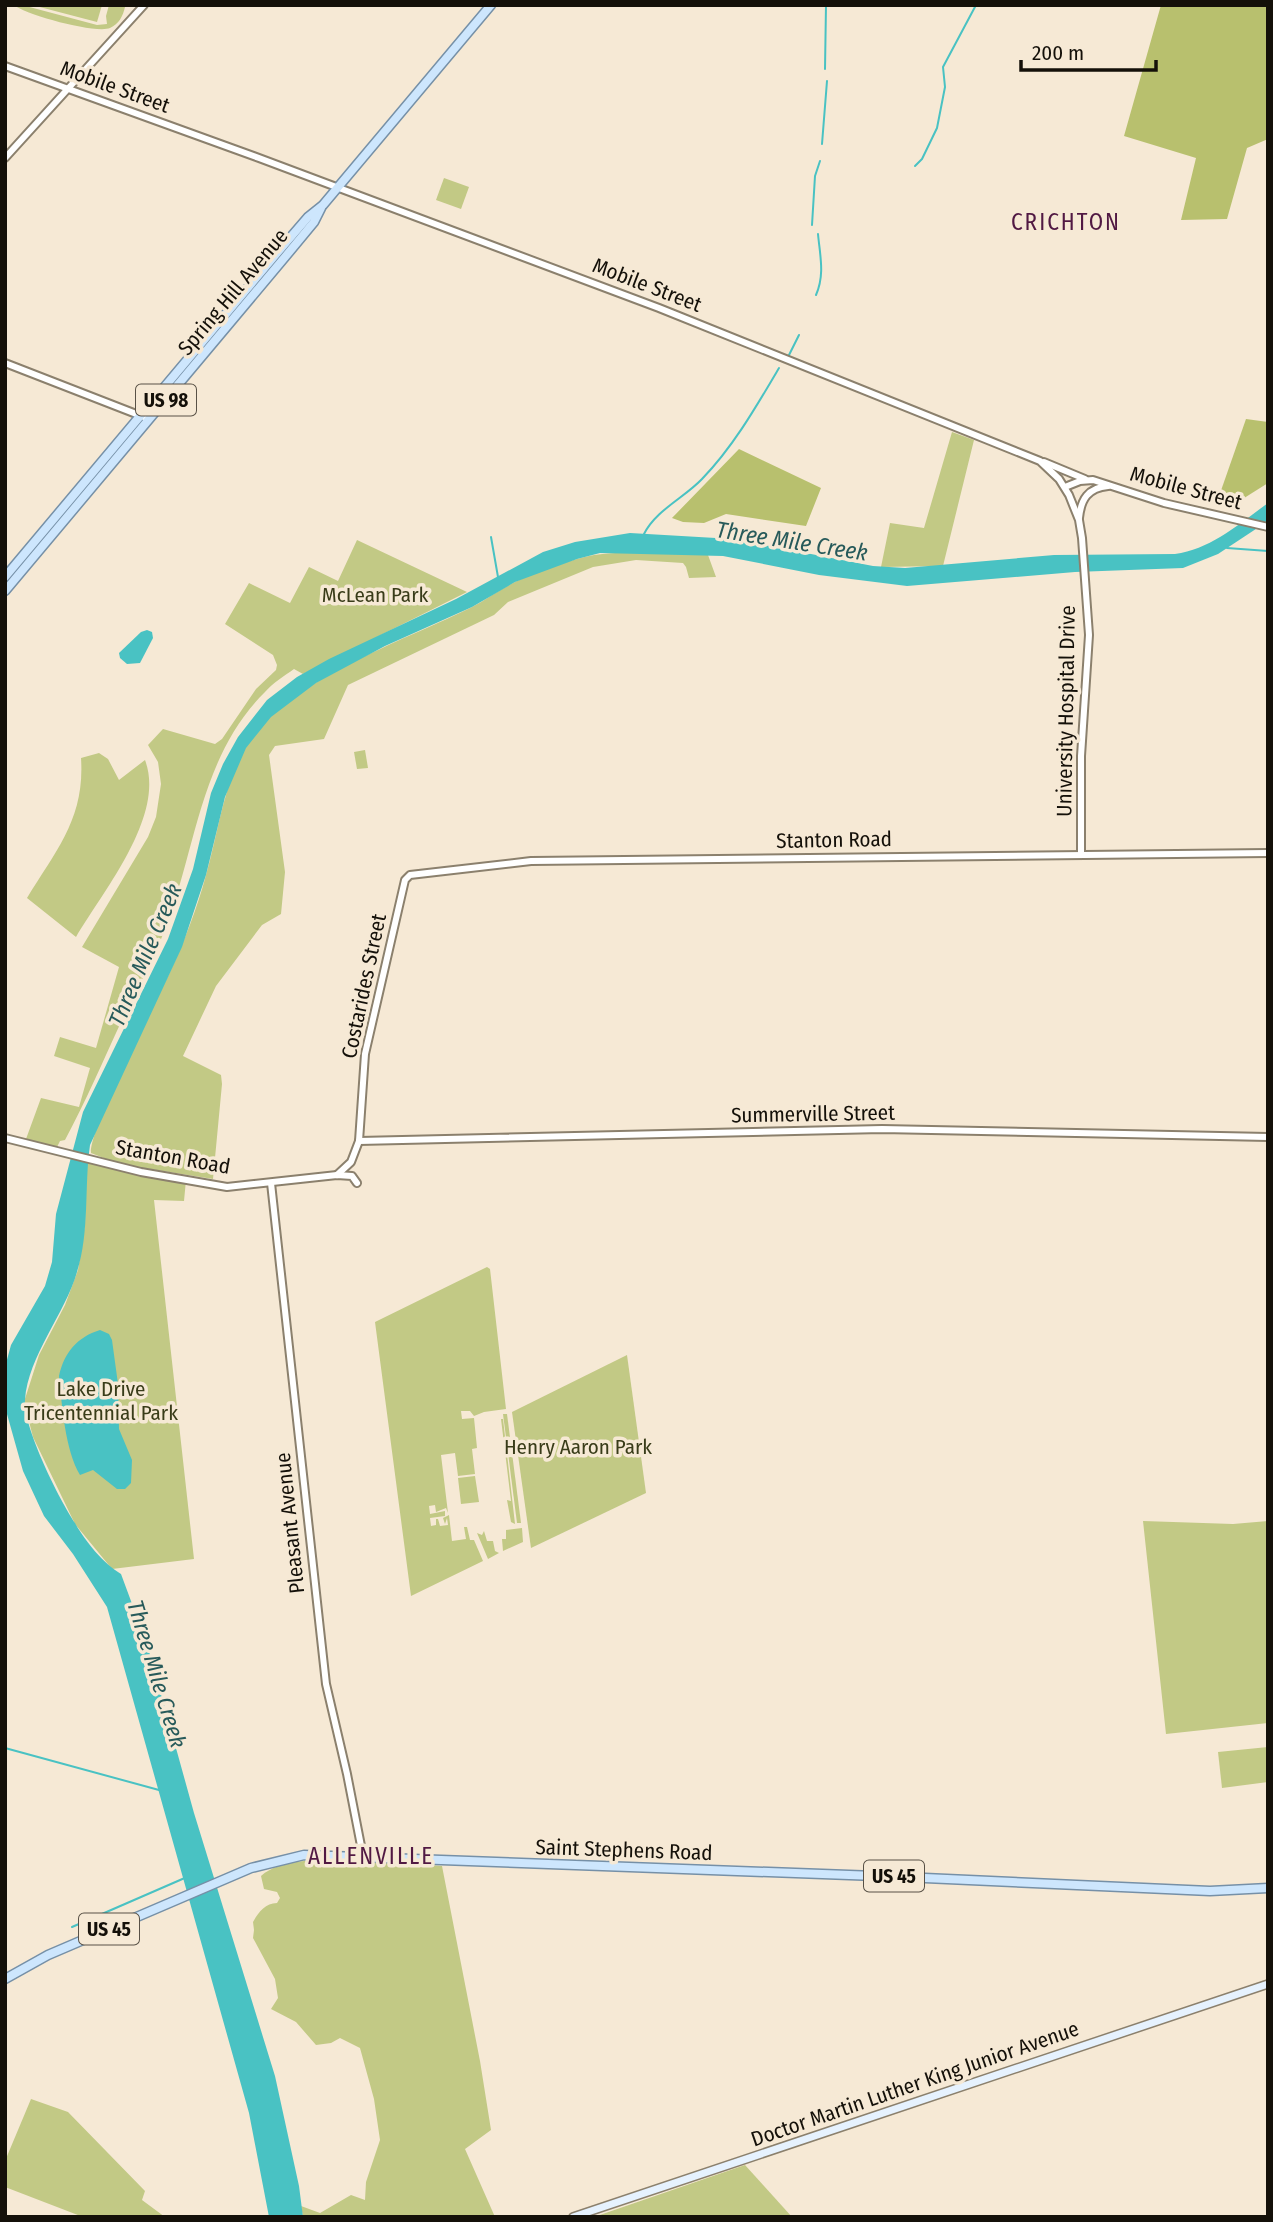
<svg xmlns="http://www.w3.org/2000/svg" width="1273" height="2222" font-family="'Fira Sans Condensed',sans-serif">
	<style>
		.green { fill: #c2c985 }
		.forest { fill: #b8c06e }
		.water { fill: #49c2c3 }
		.lines { fill: none; stroke-linecap: round; stroke-linejoin: round }
		.stream { stroke: #49c2c3; stroke-width: 2 }
		.tertiary-casing { stroke: #8b806d; stroke-width: 10 }
		.secondary-casing { stroke: #8b806d; stroke-width: 10 }
		.primary-casing { stroke: #7690a7; stroke-width: 11 }
		.tertiary { stroke: #fff; stroke-width: 6 }
		.secondary { stroke: #e6f2fe; stroke-width: 7 }
		.primary { stroke: #cde6fd; stroke-width: 8 }
		.labels { text-anchor: middle; dominant-baseline: central; stroke-width: 7; stroke-linejoin: round; paint-order: stroke }
		.shield { fill: #f6e9d5; stroke: #585146; stroke-width: 2 }
		.shield-label { font-size: 19px; font-weight: bold; fill: #141009 }
		.street-label { font-size: 21px; fill: #141009; stroke: #f6e9d5 }
		.park-label { font-size: 21px; fill: #393c19; stroke: #f6e9d5 }
		.neighbourhood-label { font-size: 23px; letter-spacing: 2px; fill: #511943; stroke: #f6e9d5 }
		.water-label { font-size: 23px; font-style: italic; fill: #275a5a; stroke: #f6e9d5 }
	</style>
	<rect width="100%" height="100%" fill="#f6e9d5"/>
	<g class="green">
		<path d="M14 5H22L97 25 107 24 106 16 109 5 125 7C123 16 119 24 110 28 96 34 26 15 14 5Z"/>
		<polygon points="32,5 102,5 97,22"/>
		<polygon points="444,178 469,187 461,209 436,200"/>
		<polygon points="952,432 974,440 943,566 881,567 890,523 924,528"/>
		<path d="M357 540 467 592 303 674 294 669C284 676 273 683 265 692 196 760 196 860 159 944 148 970 134 995 122 1020 103 1061 86 1101 65 1140L60 1141 57 1147 26 1139 41 1098 79 1107 90 1068 54 1056 60 1037 96 1048 119 967 82 947 148 837 156 817 161 784 158 762 148 745 163 729 215 744 222 739 256 689 276 670 277 665 273 655 225 624 249 583 290 603 309 567 338 581Z"/>
		<path d="M646 552 708 555 716 577 689 578 686 567 683 563 636 560 593 567 508 602 494 615 348 685 324 739 275 746 269 755 285 872 281 914 262 925 216 986 183 1056 221 1075 222 1084 213 1179 119 1164 91 1153C89 1129 155 1004 169 974 184 942 197 909 206 875 218 833 223 787 245 748 285 680 404 641 472 607 486 600 499 590 513 583 532 573 556 565 577 559 600 552 622 553 646 552Z"/>
		<polygon points="365,750 368,768 357,769 354,752"/>
		<path d="M99 753 108 759 119 780 145 760C166 815 104 890 76 937L27 898C57 849 85 818 81 758Z"/>
		<polygon points="88,1159 186,1180 184,1201 154,1200 194,1559 112,1569 75,1524 33,1437 24,1402 39,1355 65,1305 78,1270 85,1224 86,1175"/>
		<polygon points="487,1267 490,1269 506,1409 484,1412 474,1416 470,1411 461,1411 462,1419 474,1418 477,1448 472,1449 475,1474 458,1476 455,1453 441,1455 448,1513 446,1508 436,1512 435,1505 429,1506 430,1514 445,1511 445,1516 430,1518 431,1526 436,1525 436,1519 438,1519 440,1526 448,1525 447,1518 445,1524 443,1518 449,1515 452,1541 466,1539 464,1527 467,1527 470,1540 474,1540 483,1561 411,1596 375,1322"/>
		<polygon points="627,1355 646,1493 531,1548 512,1412"/>
		<polygon points="503,1414 507,1414 521,1523 517,1523"/>
		<polygon points="501,1419 503,1419 515,1524 511,1522 507,1500 511,1501"/>
		<polygon points="475,1476 479,1502 461,1504 458,1478"/>
		<polygon points="1143,1521 1233,1524 1268,1521 1268,1723 1166,1734"/>
		<polygon points="522,1528 523,1542 503,1551 502,1539 506,1539 506,1530"/>
		<polygon points="484,1531 487,1541 493,1541 495,1551 499,1553 488,1559 477,1533 482,1535"/>
		<polygon points="1268,1747 1268,1782 1222,1788 1218,1752"/>
		<path d="M347 1859 442 1866 480 2061 491 2130 465 2149 495 2217H303L301 2206 320 2213 351 2195 365 2200 366 2182 380 2140 374 2099 360 2048 340 2038 331 2043 316 2045 296 2022 271 2009 278 1998 275 1979 253 1938 254 1930 253 1922C258 1913 265 1903 277 1903L280 1898 277 1892 264 1889 261 1876C281 1858 321 1860 347 1859Z"/>
		<polygon points="31,2099 68,2112 145,2191 142,2200 165,2217 83,2217 5,2187 5,2161"/>
		<polygon points="745,2165 792,2217 594,2217"/>
	</g>
	<g class="forest">
		<polygon points="1161,5 1268,5 1268,139 1247,148 1227,219 1181,220 1196,158 1124,136"/>
		<polygon points="1246,419 1268,422 1268,483 1233,505 1217,502"/>
		<polygon points="739,449 821,488 806,526 726,514 704,523 683,522 672,518"/>
	</g>
	<g class="water">
		<path d="M1268 503V521L1218 554 1183 568 1075 572 907 586 819 575 723 556 600 553 577 559 515 582 472 607 385 646 316 683 271 717 246 748 225 797 206 875 182 947 90 1145C84 1187 90 1231 77 1272 65 1314 28 1356 25 1400 23 1427 59 1499 75 1523 85 1541 103 1563 121 1574L148 1647 194 1813 275 2076 299 2186 303 2217H269L249 2113 107 1607 73 1554 44 1516 23 1471 5 1407V1367L11 1345 45 1286 52 1262 56 1214 83 1112 168 939 193 869 211 793 223 764 238 737 267 700 297 677 329 659 456 599 543 552 575 542 630 533 733 539 873 566 905 568 1054 555 1175 554C1211 549 1239 524 1268 503Z"/>
		<polygon points="147,630 152,632 153,638 140,663 127,664 120,658 119,653 141,632"/>
		<path d="M100 1330 109 1334 112 1340 118 1384 119 1429 132 1460 131 1483 125 1489H117L93 1470 80 1475C65 1450 62 1405 59 1376 64 1353 77 1337 100 1330Z"/>
	</g>
	<g class="lines">
		<g class="stream">
			<polyline points="825,69 826,5"/>
			<polyline points="822,144 827,81"/>
			<polyline points="915,166 922,159 937,128 945,87 943,67 976,5"/>
			<polyline points="812,225 815,176 820,161"/>
			<path d="M816 295C825 274 820 256 818 234"/>
			<polyline points="789,355 799,335"/>
			<path d="M644 534C656 510 684 498 702 479 733 447 756 407 779 368"/>
			<polyline points="491,537 498,577"/>
			<polyline points="1227,548 1268,551"/>
			<polyline points="5,1748 159,1790"/>
			<polyline points="72,1927 187,1877"/>
		</g>
		<defs>
			<g id="tertiary">
				<polyline points="5,66 259,158 659,308 1040,461 1059,479 1069,495 1079,520 1082,538 1089,635 1081,756 1081,855"/>
				<polyline points="5,158 144,5"/>
				<polyline points="5,363 144,417"/>
				<polyline points="1044,462 1085,479"/>
				<polyline points="1065,487 1080,481 1093,480 1164,503 1268,527"/>
				<path d="M1079 518C1081 499 1088 488 1108 486"/>
				<polyline points="5,1138 141,1172 227,1187 337,1175 352,1176 357,1183"/>
				<polyline points="359,1141 882,1129 1268,1137"/>
				<polyline points="337,1175 351,1162 359,1141 365,1054 405,880 410,875 531,861 1268,853"/>
				<polyline points="271,1183 326,1684 347,1774 363,1856"/>
			</g>
			<polyline id="secondary" points="573,2217 1268,1984"/>
			<g id="primary">
				<polyline points="5,577 277,253 308,217 323,205 491,5"/>
				<polyline points="5,591 285,257 314,222 321,208"/>
				<polyline points="5,1979 48,1955 251,1868 304,1855 903,1877 1210,1891 1268,1888"/>
			</g>
		</defs>
		<use href="#tertiary" class="tertiary-casing"/>
		<use href="#secondary" class="secondary-casing"/>
		<use href="#primary" class="primary-casing"/>
		<use href="#tertiary" class="tertiary"/>
		<use href="#secondary" class="secondary"/>
		<use href="#primary" class="primary"/>
	</g>
	<g class="labels">
		<g class="shield">
			<rect x="136" y="384.5" width="60" height="31" rx="5"/>
			<rect x="864" y="1860.5" width="60" height="31" rx="5"/>
			<rect x="79" y="1913.5" width="60" height="31" rx="5"/>
		</g>
		<g class="shield-label">
			<text x="166" y="400">US 98</text>
			<text x="894" y="1876">US 45</text>
			<text x="109" y="1929">US 45</text>
		</g>
		<g class="street-label">
			<text transform="translate(115 87) rotate(20)">Mobile Street</text>
			<text transform="translate(647 285) rotate(21)">Mobile Street</text>
			<text transform="translate(233 292) rotate(-50)">Spring Hill Avenue</text>
			<text transform="translate(1186 488) rotate(15)">Mobile Street</text>
			<text transform="translate(1066 711) rotate(-89)">University Hospital Drive</text>
			<text transform="translate(834 840) rotate(-1)">Stanton Road</text>
			<text transform="translate(364 986) rotate(-78)">Costarides Street</text>
			<text transform="translate(813 1114) rotate(-1)">Summerville Street</text>
			<text transform="translate(173 1157) rotate(10)">Stanton Road</text>
			<text transform="translate(290 1523) rotate(-96)">Pleasant Avenue</text>
			<text transform="translate(624 1850) rotate(2)">Saint Stephens Road</text>
			<text transform="translate(915 2084) rotate(-19)">Doctor Martin Luther King Junior Avenue</text>
		</g>
		<g class="park-label">
			<text x="375" y="595">McLean Park</text>
			<text x="101" y="1389">Lake Drive<tspan x="101" dy="24">Tricentennial Park</tspan></text>
			<text x="578" y="1447">Henry Aaron Park</text>
		</g>
		<g class="neighbourhood-label">
			<text x="1066" y="222">CRICHTON</text>
			<text x="371" y="1856">ALLENVILLE</text>
		</g>
		<g class="water-label">
			<text transform="translate(792 541) rotate(9)">Three Mile Creek</text>
			<text transform="translate(145 955) rotate(-67)">Three Mile Creek</text>
			<text transform="translate(157 1674) rotate(73)">Three Mile Creek</text>
		</g>
	</g>
	<rect width="1273" height="2222" fill="none" stroke="#141009" stroke-width="14"/>
	<path d="M1021 60v10h135v-10" fill="none" stroke="#141009" stroke-width="3.5"/>
	<text x="1032" y="60" font-size="21" fill="#141009" stroke="#f6e9d5" stroke-width="5" paint-order="stroke">200 m</text>
</svg>
